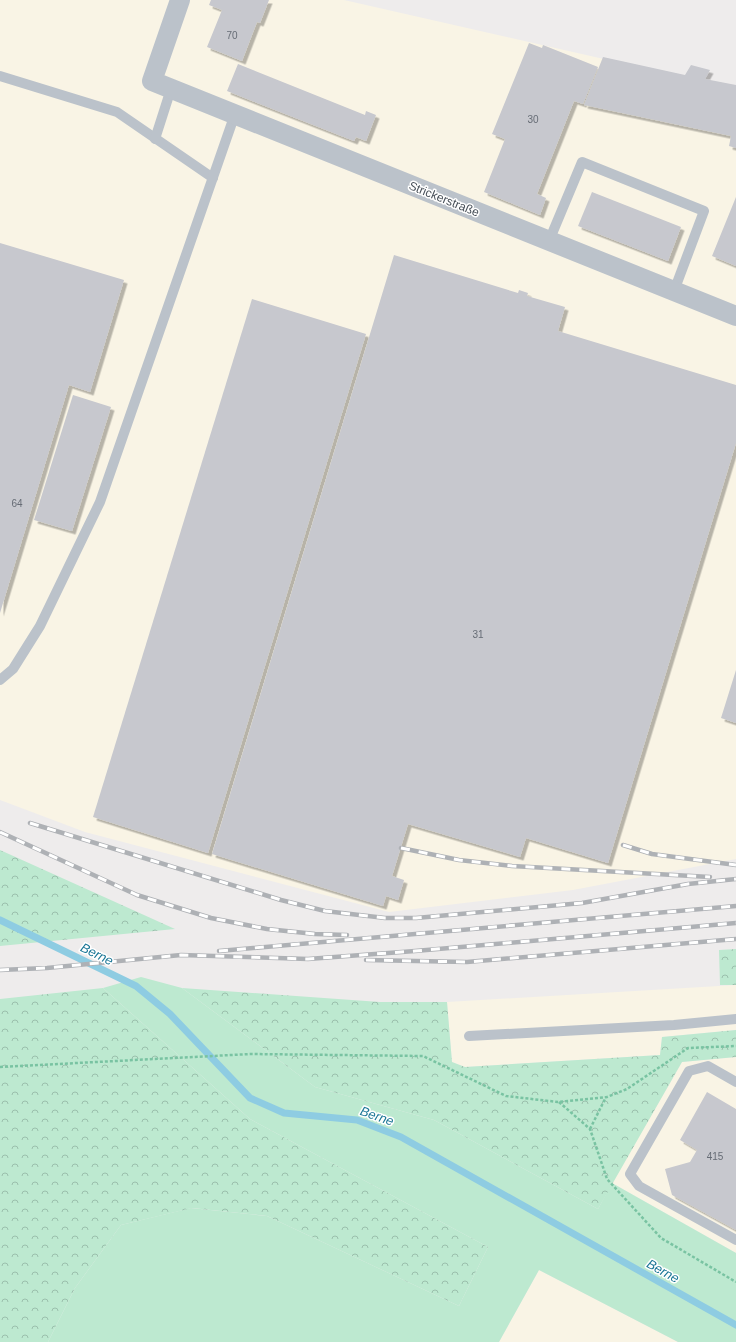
<svg xmlns="http://www.w3.org/2000/svg" width="736" height="1342" font-family="Arial,sans-serif">
	<style>
		.commercial { fill: #f9f4e5 }
		.grass { fill: #bde9d0 }
		.forest { fill: url(#forest-crowns) }
		.lines { fill: none; stroke-linecap: round; stroke-linejoin: round }
		.stream { stroke: #8ecce2; stroke-width: 7 }
		.building { fill: #c7c8ce; filter: url(#shadow) }
		.path { stroke: #79c3a2; stroke-width: 2.5; stroke-dasharray: 3 2; stroke-linecap: butt }
		.service { stroke: #bbc2ca; stroke-width: 10 }
		.minor { stroke: #bbc2ca; stroke-width: 20 }
		.rail-casing { stroke: #aeb1b5; stroke-width: 4.5 }
		.rail { stroke: #fff; stroke-width: 3; stroke-dasharray: 9; stroke-linecap: butt }
		.labels { text-anchor: middle; dominant-baseline: central; stroke-width: 3; stroke-linejoin: round; paint-order: stroke }
		.number-label { font-size: 10px; fill: #666c75 }
		.street-label { font-size: 12px; fill: #464e57; stroke: #fff }
		.water-label { font-size: 13px; font-style: italic; fill: #1a7696; stroke: #fff }
	</style>
	<defs>
		<pattern id="forest-crowns" width="20" height="18" patternUnits="userSpaceOnUse"><rect width="20" height="18" fill="#bde9d0"/><path d="M2 6a3 3 0 1 1 6 0M12 15a3 3 0 1 1 6 0" fill="none" stroke="#9bbfac"/></pattern>
		<filter id="shadow"><feDropShadow dx="3.5" dy="3.5" stdDeviation="0" flood-color="#0004"/></filter>
	</defs>
	<rect width="100%" height="100%" fill="#eeecec"/>
	<g class="commercial">
		<polygon points="0,0 344,0 736,89 736,859 573,890 389,912 85,832 0,800"/>
		<polygon points="736,985 736,1030 662,1037 660,1055 465,1067 452,1062 447,1002"/>
		<polygon points="736,1057 736,1253 612,1183 682,1062"/>
		<polygon points="539,1270 678,1342 499,1342"/>
	</g>
	<polygon class="grass" points="141,977 182,988 315,1087 434,1120 598,1209 612,1183 736,1253 736,1342 678,1342 539,1270 499,1342 48,1342 75,1288 121,1225 191,1208 267,1216 459,1306 488,1247 250,1119 103,988"/>
	<g class="forest">
		<polygon points="0,850 175,929 0,946"/>
		<polygon points="736,949 736,985 720,985 719,950"/>
		<polygon points="103,988 250,1119 488,1247 459,1306 267,1216 192,1208 121,1225 75,1288 48,1342 0,1342 0,999"/>
		<polygon points="182,988 380,1002 447,1002 452,1062 465,1067 660,1055 662,1037 736,1030 736,1057 682,1062 598,1209 434,1120 315,1087"/>
	</g>
	<g class="lines">
		<polyline class="stream" points="0,920 136,986 170,1014 250,1098 284,1113 357,1120 401,1137 736,1325"/>
	</g>
	<g class="building">
		<polygon points="211,0 269,0 260,23 257,22 242,61 207,47 222,10 209,5"/>
		<polygon points="529,43 542,48 543,45 598,67 583,104 574,101 537,194 546,198 540,215 484,192 505,139 492,134"/>
		<polygon points="603,57 685,75 691,65 710,70 705,79 736,85 736,148 729,146 731,136 584,105"/>
		<polygon points="238,64 365,115 366,111 376,115 366,141 356,137 354,141 227,91"/>
		<polygon points="592,192 681,227 668,261 578,226"/>
		<polygon points="736,197 736,266 712,256"/>
		<polygon points="0,243 124,280 90,392 69,385 0,613"/>
		<polygon points="394,255 518,293 519,290 528,293 527,296 565,307 558,331 736,385 736,443 608,863 526,838 520,857 408,824 392,876 404,880 398,900 386,896 383,906 212,854"/>
		<polygon points="252,299 366,334 208,853 93,817"/>
		<polygon points="73,395 111,407 72,531 34,520"/>
		<polygon points="736,670 736,723 721,718"/>
		<polygon points="707,1092 736,1109 736,1230 672,1195 665,1169 690,1162 697,1150 680,1140"/>
	</g>
	<g class="lines">
		<g class="path">
			<polyline points="0,1067 251,1054 423,1056 506,1096 558,1102 607,1097 627,1089 688,1048 736,1046"/>
			<polyline points="559,1102 590,1129 607,1179 661,1238 736,1282"/>
			<polyline points="590,1129 606,1097"/>
		</g>
		<g class="service">
			<polyline points="0,76 117,112 213,178"/>
			<polyline points="155,139 171,89"/>
			<polyline points="549,241 582,162 704,211 674,291"/>
			<polyline points="0,680 13,669 40,626 100,502 235,114"/>
			<polyline points="469,1036 674,1025 736,1019"/>
			<polyline points="736,1082 708,1066 689,1071 630,1174 639,1186 736,1240"/>
		</g>
		<polyline class="minor" points="180,0 152,81 736,316"/>
		<defs>
			<g id="rail">
				<polyline points="30,823 281,900 325,911 385,918 416,918 582,903 688,884 736,879"/>
				<polyline points="0,832 137,895 211,918 267,929 315,934 347,935"/>
				<polyline points="623,845 652,854 736,865"/>
				<polyline points="401,848 459,860 512,866 710,877"/>
				<polyline points="219,951 736,906"/>
				<polyline points="366,960 467,962 736,939"/>
				<polyline points="0,970 47,968 181,955 308,959 415,951 736,923"/>
			</g>
		</defs>
		<use href="#rail" class="rail-casing"/>
		<use href="#rail" class="rail"/>
	</g>
	<g class="labels">
		<g class="number-label">
			<text x="232" y="35">70</text>
			<text x="533" y="119">30</text>
			<text x="17" y="503">64</text>
			<text x="478" y="634">31</text>
			<text x="715" y="1156">415</text>
		</g>
		<g class="street-label">
			<text transform="translate(444 199) rotate(22)">Strickerstraße</text>
		</g>
		<g class="water-label">
			<text transform="translate(97 954) rotate(26)">Berne</text>
			<text transform="translate(377 1116) rotate(19)">Berne</text>
			<text transform="translate(663 1271) rotate(29)">Berne</text>
		</g>
	</g>
</svg>
